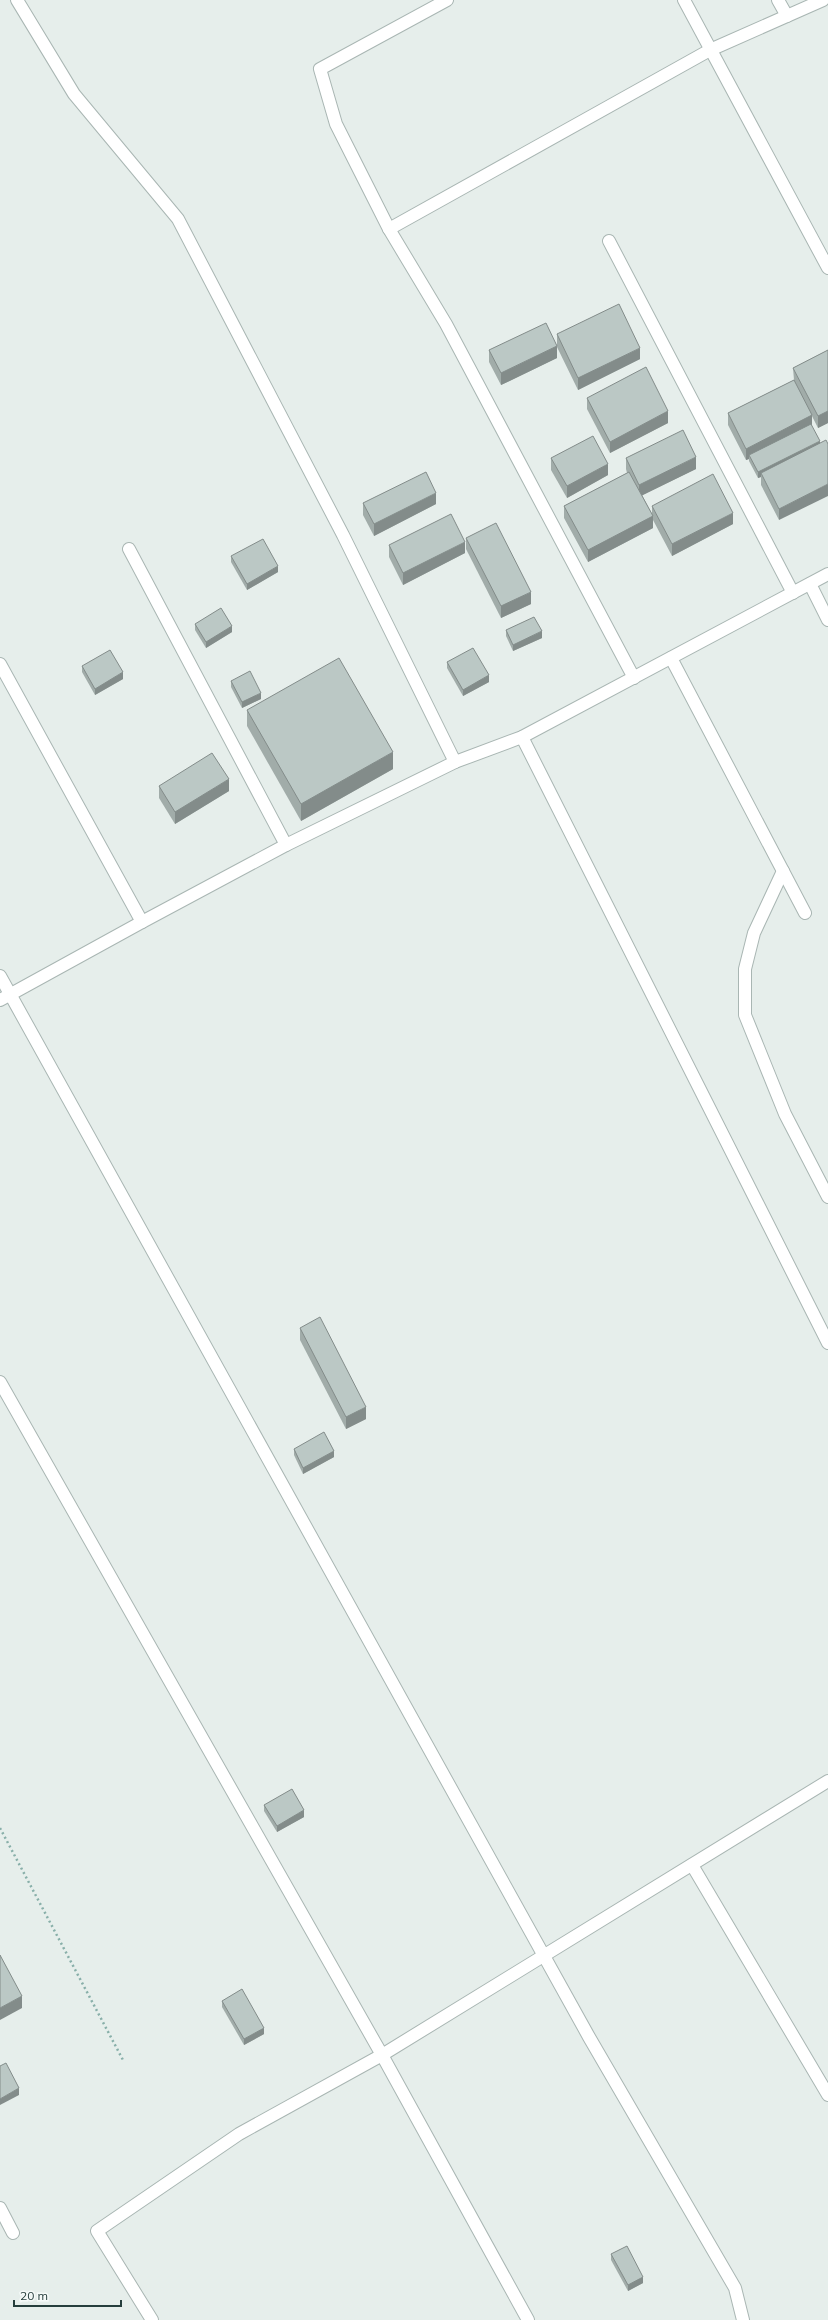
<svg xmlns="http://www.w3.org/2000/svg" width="828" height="2320" font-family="Mulish,sans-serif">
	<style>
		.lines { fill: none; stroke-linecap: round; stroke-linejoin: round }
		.minor-casing { stroke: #a9b6b3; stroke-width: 14 }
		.path { stroke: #88afa9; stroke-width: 2.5; stroke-dasharray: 2 3; stroke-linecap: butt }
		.minor { stroke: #fff; stroke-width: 12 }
		.wall { fill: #a1aca9 }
		.shaded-wall { fill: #838c8a }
		.building { fill: #bbc8c5; stroke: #838c8a }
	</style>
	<rect width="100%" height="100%" fill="#e6eeeb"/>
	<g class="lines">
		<defs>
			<g id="minor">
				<polyline points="17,0 74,94 178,219 343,535 455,762"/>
				<polyline points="447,0 320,69 336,124 389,229 446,324 634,678"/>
				<polyline points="684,0 828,268"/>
				<polyline points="778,0 787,16"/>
				<polyline points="389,229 710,50 823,0"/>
				<polyline points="609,241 793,593"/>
				<polyline points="129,549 286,845"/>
				<polyline points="810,584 828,620"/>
				<polyline points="671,658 805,913"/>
				<polyline points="0,664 142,922"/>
				<polyline points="522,737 828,1343"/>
				<polyline points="783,871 754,933 745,969 745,1015 785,1114 828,1197"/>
				<polyline points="0,976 589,2037 735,2288 743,2320"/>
				<polyline points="0,1000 142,922 286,845 455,762 522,737 828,574"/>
				<polyline points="0,1382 382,2055 528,2320"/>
				<polyline points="692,1865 828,2095"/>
				<polyline points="0,2208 13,2233"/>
				<polyline points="152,2320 97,2231 239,2134 382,2055 828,1781"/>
			</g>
		</defs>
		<use href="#minor" class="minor-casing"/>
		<polyline class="path" points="0,1828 123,2060"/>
		<use href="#minor" class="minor"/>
	</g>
	<g class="wall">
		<polygon points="557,334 640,359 578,390 557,347 557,358 501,385 489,362 489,350 557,346"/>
		<polygon points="828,350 828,423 818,428 812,416 779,520 761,485 761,477 758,478 749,461 749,459 746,460 728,425 728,413 794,380 793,368"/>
		<polygon points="587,398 668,423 610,453 587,409"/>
		<polygon points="551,458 608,475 567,498 551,470"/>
		<polygon points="626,458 696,469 642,495 652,514 652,506 733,524 672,556 653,520 653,528 588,562 564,518 564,506 627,473 626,469"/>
		<polygon points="363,503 436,504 374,536 363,515"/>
		<polygon points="466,538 531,604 501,618 466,549"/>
		<polygon points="389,545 465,553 403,585 389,557"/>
		<polygon points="231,556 278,572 247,590 231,562"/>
		<polygon points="195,624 232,632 206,648 195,630"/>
		<polygon points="506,630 542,638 513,651 506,636"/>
		<polygon points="447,662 489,682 463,696 447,668"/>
		<polygon points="82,666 123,679 95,695 82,672"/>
		<polygon points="231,681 261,699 242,708 231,687"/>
		<polygon points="247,710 393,769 301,821 247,726"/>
		<polygon points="159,786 229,791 175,824 159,798"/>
		<polygon points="300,1328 366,1419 346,1429 300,1340"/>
		<polygon points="294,1449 334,1457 303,1474 294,1455"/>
		<polygon points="264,1805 304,1817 277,1832 264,1811"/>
		<polygon points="222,2001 264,2034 244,2045 222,2007"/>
		<polygon points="611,2254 643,2283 628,2291 611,2260"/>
	</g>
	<g class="shaded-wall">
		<polygon points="557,346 557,358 501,385 501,373"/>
		<polygon points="640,348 640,359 578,390 578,378"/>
		<polygon points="668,411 668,423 610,453 610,442"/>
		<polygon points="828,411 828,423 818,428 818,416"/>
		<polygon points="812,415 812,427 749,455 749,459 746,460 746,449"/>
		<polygon points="820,441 820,447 761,473 761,477 758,478 758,472"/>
		<polygon points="696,457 696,469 639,497 639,485"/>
		<polygon points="608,464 608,475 567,498 567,486"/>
		<polygon points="828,484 828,496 779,520 779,509"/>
		<polygon points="436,493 436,504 374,536 374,524"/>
		<polygon points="733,513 733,524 672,556 672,544"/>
		<polygon points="653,516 653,528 588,562 588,550"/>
		<polygon points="465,542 465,553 403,585 403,573"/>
		<polygon points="278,566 278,572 247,590 247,584"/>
		<polygon points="531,592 531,604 501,618 501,606"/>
		<polygon points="232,626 232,632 206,648 206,642"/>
		<polygon points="542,631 542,638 513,651 513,645"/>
		<polygon points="123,672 123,679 95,695 95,689"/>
		<polygon points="489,675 489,682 463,696 463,690"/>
		<polygon points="261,693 261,699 242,708 242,702"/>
		<polygon points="393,752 393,769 301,821 301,804"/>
		<polygon points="229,779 229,791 175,824 175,812"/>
		<polygon points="366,1407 366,1419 346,1429 346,1417"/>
		<polygon points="334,1451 334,1457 303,1474 303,1468"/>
		<polygon points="304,1810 304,1817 277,1832 277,1826"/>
		<polygon points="22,1996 22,2008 0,2020 0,2008"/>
		<polygon points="264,2028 264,2034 244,2045 244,2039"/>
		<polygon points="19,2088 19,2095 0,2105 0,2099"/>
		<polygon points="643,2277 643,2283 628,2291 628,2285"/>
	</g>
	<g class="building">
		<polygon points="619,304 640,348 578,378 557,334"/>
		<polygon points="546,323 557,346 501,373 489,350"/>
		<polygon points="828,350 828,411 818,416 793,368"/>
		<polygon points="646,367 668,411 610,442 587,398"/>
		<polygon points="794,380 812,415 746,449 728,413"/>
		<polygon points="811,424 820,441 758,472 749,455"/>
		<polygon points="683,430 696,457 639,485 626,458"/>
		<polygon points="593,436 608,464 567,486 551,458"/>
		<polygon points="826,440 828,444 828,484 779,509 761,473"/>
		<polygon points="426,472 436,493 374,524 363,503"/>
		<polygon points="629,472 653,516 588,550 564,506"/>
		<polygon points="713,474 733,513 672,544 652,506"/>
		<polygon points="451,514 465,542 403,573 389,545"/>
		<polygon points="496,523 531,592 501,606 466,538"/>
		<polygon points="263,539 278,566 247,584 231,556"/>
		<polygon points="221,608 232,626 206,642 195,624"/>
		<polygon points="534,617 542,631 513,645 506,630"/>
		<polygon points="473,648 489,675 463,690 447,662"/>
		<polygon points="110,650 123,672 95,689 82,666"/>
		<polygon points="339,658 393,752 301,804 247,710"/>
		<polygon points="250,671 261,693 242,702 231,681"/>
		<polygon points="212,753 229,779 175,812 159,786"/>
		<polygon points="320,1317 366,1407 346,1417 300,1328"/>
		<polygon points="324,1432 334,1451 303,1468 294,1449"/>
		<polygon points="292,1789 304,1810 277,1826 264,1805"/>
		<polygon points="0,1955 22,1996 0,2008"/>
		<polygon points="242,1989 264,2028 244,2039 222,2001"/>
		<polygon points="6,2063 19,2088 0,2099 0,2066"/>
		<polygon points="627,2246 643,2277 628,2285 611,2254"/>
	</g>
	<path d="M14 2300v6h107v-6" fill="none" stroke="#263e3c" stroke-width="2"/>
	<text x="20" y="2300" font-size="12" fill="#263e3c" stroke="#f6faf9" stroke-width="3" paint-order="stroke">20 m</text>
</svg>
